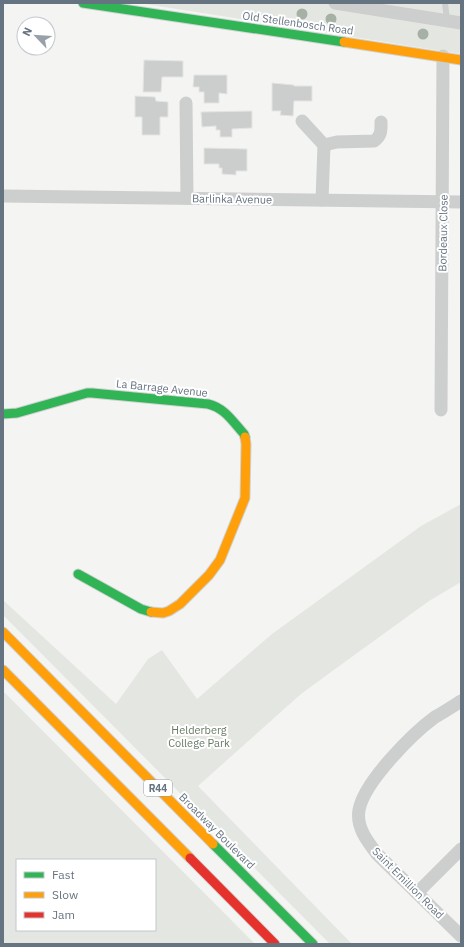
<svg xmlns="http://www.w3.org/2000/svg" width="464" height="947" font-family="'IBM Plex Sans',sans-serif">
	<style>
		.green { fill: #e4e7e1; fill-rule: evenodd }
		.building { fill: #cccece; stroke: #e4e4e3 }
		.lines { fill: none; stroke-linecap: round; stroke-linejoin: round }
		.fast-casing { stroke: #d0d1d1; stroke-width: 11 }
		.slow-casing { stroke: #d0d1d1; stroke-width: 11 }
		.jam-casing { stroke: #d0d1d1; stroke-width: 11 }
		.lane { stroke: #cdcece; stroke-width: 6 }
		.street { stroke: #cdcece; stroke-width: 13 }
		.fast { stroke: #30b455; stroke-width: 9 }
		.slow { stroke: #ff9f0a; stroke-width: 9 }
		.jam { stroke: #e5322d; stroke-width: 9 }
		.tree { fill: #a6b0a4 }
		.labels { text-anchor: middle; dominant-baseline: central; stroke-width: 4; stroke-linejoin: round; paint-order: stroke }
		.shield { fill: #fff; stroke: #949da7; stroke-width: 1 }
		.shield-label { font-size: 10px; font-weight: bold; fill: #667381 }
		.street-label { font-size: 11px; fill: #667381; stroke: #fff }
		.park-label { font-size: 11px; fill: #677964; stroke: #fff }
	</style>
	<rect width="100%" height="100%" fill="#f4f4f3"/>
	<g class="green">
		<polygon points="139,3 461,3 461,54"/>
		<polygon points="461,504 461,582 429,601 342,664 301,694 198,786 352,944 330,944 3,615 3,600 116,704 148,659 162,650 197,699 272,634 421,526"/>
		<path d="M3 691 255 944H3ZM17 860H155V930H17Z"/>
	</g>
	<g class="building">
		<polygon points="144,60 183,61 183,77 162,77 161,92 143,92"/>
		<polygon points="194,75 227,75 227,94 219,93 219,103 204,103 204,92 199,92 199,87 193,87"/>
		<polygon points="272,83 294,85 294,86 312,86 312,101 294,101 293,116 280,115 281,111 272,111"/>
		<polygon points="135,96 155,97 156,101 168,102 168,117 160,117 160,135 142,135 142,117 135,117"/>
		<polygon points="252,111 252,128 232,129 232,137 220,137 220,130 216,130 216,126 202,127 201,112"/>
		<polygon points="204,148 247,149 247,171 236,171 236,175 222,174 222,168 219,168 219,164 204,164"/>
	</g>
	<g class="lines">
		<defs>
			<g id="fast">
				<polyline points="83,3 344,42"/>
				<path d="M3 414 17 413 87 393H92L208 404C225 408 233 422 244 434L245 437"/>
				<polyline points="78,574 141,609 151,612"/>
				<polyline points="213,844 313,944"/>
			</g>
			<g id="slow">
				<polyline points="344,42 461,60"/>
				<polyline points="151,612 163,613 169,611 180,604 209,575 220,560 245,498 246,444 245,437"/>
				<polyline points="3,632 213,844"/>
				<polyline points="3,670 190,858"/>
			</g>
			<polyline id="jam" points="190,858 275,944"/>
		</defs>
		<use href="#fast" class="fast-casing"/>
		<use href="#slow" class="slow-casing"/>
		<use href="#jam" class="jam-casing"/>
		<polyline class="lane" points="445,3 447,20"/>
		<g class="street">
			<polyline points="335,3 461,23"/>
			<polyline points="186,103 187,198"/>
			<polyline points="302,121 324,145 322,200"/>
			<path d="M324 145 337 142 374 141C382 136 381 129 381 122"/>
			<polyline points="3,196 461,202"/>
			<polyline points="441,410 443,56"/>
			<path d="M461 701C453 706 444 712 435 717 412 734 364 782 359 810 356 827 367 841 377 854L461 936"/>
			<polyline points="417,893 461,849"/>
		</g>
		<use href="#fast" class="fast"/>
		<use href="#slow" class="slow"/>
		<use href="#jam" class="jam"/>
	</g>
	<g class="tree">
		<circle cx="302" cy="14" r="5.5"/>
		<circle cx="331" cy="19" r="5.5"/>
		<circle cx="423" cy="34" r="5.5"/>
	</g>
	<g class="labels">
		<rect class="shield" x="144" y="780" width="28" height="16" rx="3"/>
		<g class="shield-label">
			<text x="158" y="788">R44</text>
		</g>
		<g class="street-label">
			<text transform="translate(298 23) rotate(8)">Old Stellenbosch Road</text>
			<text transform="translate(232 199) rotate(1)">Barlinka Avenue</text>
			<text transform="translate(443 233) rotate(-89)">Bordeaux Close</text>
			<text transform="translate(162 388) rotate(6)">La Barrage Avenue</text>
			<text transform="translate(217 831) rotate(45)">Broadway Boulevard</text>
			<text transform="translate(408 883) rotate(45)">Saint Emillion Road</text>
		</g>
		<g class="park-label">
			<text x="199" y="730">Helderberg<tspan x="199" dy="13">College Park</tspan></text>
		</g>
	</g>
	<rect width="464" height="947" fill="none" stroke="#667381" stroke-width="8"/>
	<rect x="16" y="859" width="140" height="72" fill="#ffffff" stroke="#c2c7cd"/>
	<rect x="24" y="872" width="20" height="6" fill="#30b455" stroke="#c2c7cd"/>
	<text x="52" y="879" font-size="12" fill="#667381">Fast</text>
	<rect x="24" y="892" width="20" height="6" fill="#ff9f0a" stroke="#c2c7cd"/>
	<text x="52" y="899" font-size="12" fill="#667381">Slow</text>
	<rect x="24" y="912" width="20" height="6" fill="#e5322d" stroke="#c2c7cd"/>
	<text x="52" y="919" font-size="12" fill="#667381">Jam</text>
	<g transform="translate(36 36) rotate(295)"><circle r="19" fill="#ffffff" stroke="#c2c7cd"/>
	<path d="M0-3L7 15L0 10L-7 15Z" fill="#98a0a9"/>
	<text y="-6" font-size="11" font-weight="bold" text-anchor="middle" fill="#667381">N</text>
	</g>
</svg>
